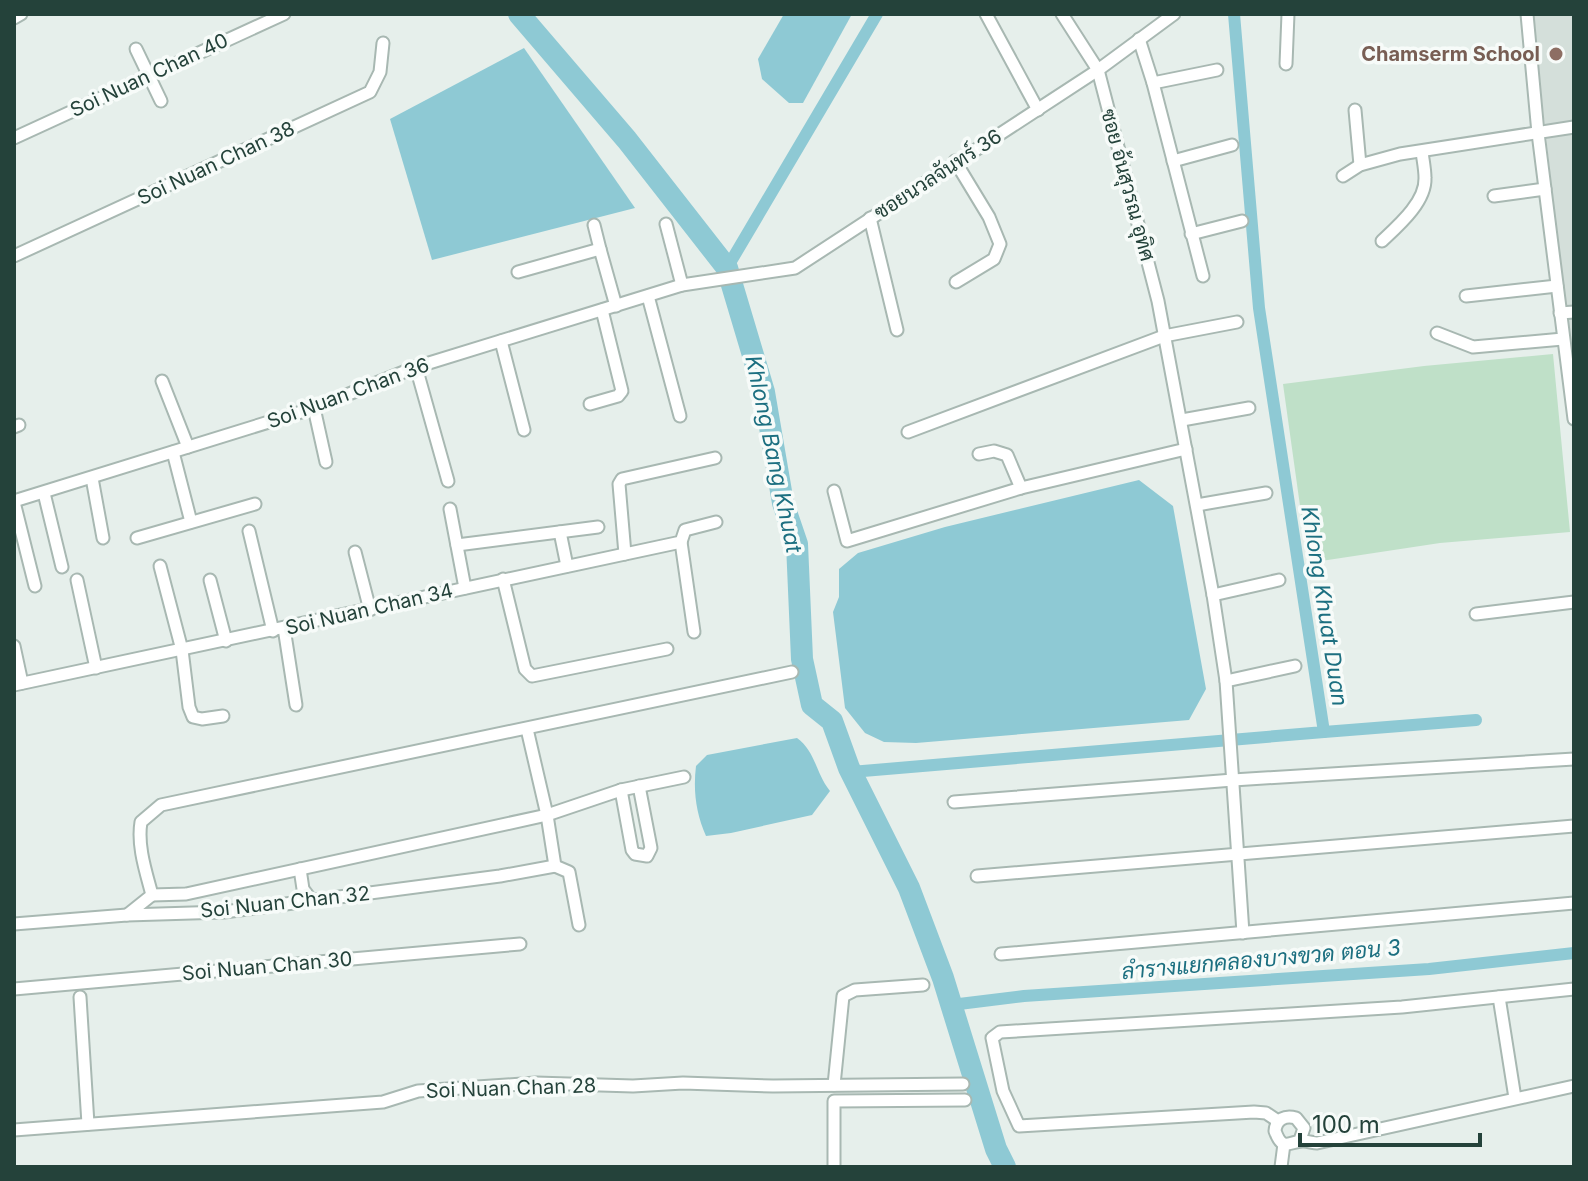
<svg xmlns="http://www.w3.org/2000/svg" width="1588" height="1181" font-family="Inter,Sarabun,sans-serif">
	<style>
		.built { fill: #d4dfda }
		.green { fill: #bfe0c8 }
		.water { fill: #8ec9d4 }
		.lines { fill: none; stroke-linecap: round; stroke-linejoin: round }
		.canal { stroke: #8ec9d4; stroke-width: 12 }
		.river { stroke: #8ec9d4; stroke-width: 22 }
		.minor-casing { stroke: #a8b8b2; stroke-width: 15 }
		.minor { stroke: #fff; stroke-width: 11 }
		.education-dot { fill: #8d6e63; stroke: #f7fbf9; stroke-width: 3 }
		.labels { text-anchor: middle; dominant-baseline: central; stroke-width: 7; stroke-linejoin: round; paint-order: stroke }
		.education-label { font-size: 20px; font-weight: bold; fill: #785e54; stroke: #f7fbf9; text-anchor: end }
		.street-label { font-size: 20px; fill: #24423a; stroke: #f7fbf9 }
		.water-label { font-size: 22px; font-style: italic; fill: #1c6f80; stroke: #f7fbf9 }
	</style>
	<rect width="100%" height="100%" fill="#e6efeb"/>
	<polygon class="built" points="1534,14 1574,14 1574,388 1542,100"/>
	<polygon class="green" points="1553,354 1570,532 1440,543 1308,563 1283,384 1424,366"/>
	<g class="water">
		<polygon points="784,14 852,14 803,103 789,103 762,79 758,59"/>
		<polygon points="524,48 635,208 432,260 390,119"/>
		<polygon points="1139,480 1173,506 1206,689 1189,720 916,743 884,742 865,733 845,708 833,612 839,597 839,569 858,553 945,527"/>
		<path d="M797 738C816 752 815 772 830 791L812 815 731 833 706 836C696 813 693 791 696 766L707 755Z"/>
	</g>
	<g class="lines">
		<g class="canal">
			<polyline points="727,268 877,14"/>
			<polyline points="1324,732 1476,720"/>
			<polyline points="851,772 1324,732 1259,308 1234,14"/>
			<polyline points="951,1005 1024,996 1429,969 1574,953"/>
		</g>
		<polyline class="river" points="519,14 627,140 727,268 764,392 783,503 797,544 802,659 812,705 832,721 849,768 909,888 943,978 996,1149 1005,1167"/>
		<defs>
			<g id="minor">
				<polyline points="986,14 1038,110"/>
				<polyline points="1062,14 1098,70 1158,301 1213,595 1226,681 1243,933"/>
				<polyline points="1527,14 1538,133 1574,419"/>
				<polyline points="14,18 21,14"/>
				<polyline points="1139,39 1153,83 1203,276"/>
				<polyline points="136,49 161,101"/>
				<polyline points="1286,64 1288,14"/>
				<polyline points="1153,83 1217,70"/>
				<polyline points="1355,110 1360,165"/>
				<polyline points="14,138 284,14"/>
				<polyline points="955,161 989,217 1000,244 994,259 956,282"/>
				<polyline points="1173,161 1232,145"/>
				<polyline points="1343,176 1360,165 1400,154 1574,127"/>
				<polyline points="1494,196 1545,189"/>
				<polyline points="870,218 897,330"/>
				<polyline points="666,224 682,285"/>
				<polyline points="594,225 600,249"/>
				<polyline points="1191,234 1242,221"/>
				<path d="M1382 241C1398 226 1426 202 1425 178 1425 169 1423 160 1422 152"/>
				<polyline points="14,256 370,92 380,72 383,43"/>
				<polyline points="518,272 600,249 616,306"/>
				<polyline points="648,296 680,416"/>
				<polyline points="1466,296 1557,286"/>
				<polyline points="1560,313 1574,312"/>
				<polyline points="1437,333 1473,347 1563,339"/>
				<polyline points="501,341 524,430"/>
				<polyline points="416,367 448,481"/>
				<polyline points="162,381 188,447"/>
				<polyline points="590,404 618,396 622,391 602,310"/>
				<polyline points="314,408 326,462"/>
				<polyline points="1182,420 1249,408"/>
				<polyline points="14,427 19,425"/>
				<polyline points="908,432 1164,336 1237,322"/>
				<polyline points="173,452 191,522"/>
				<polyline points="979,454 994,451 1007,455 1021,488"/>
				<polyline points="92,478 103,538"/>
				<polyline points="834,491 847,541 1021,488 1186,449"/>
				<polyline points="44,493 62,567"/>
				<polyline points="14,501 314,408 416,367 682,285 795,268 1098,70 1174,14"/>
				<polyline points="14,502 35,586"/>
				<polyline points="1197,505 1266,493"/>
				<polyline points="450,509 465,588"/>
				<polyline points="249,531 273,631"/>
				<polyline points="560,532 567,566"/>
				<polyline points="137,538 255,504"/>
				<polyline points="681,542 694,632"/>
				<polyline points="457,545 598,527"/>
				<polyline points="355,552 370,610"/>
				<polyline points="625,554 619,484 622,479 715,458"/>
				<polyline points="160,566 182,650 189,707 193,717 202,719 223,716"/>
				<polyline points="503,579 525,669 532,676 667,649"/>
				<polyline points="77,580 96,668"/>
				<polyline points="210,580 226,641"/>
				<polyline points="1213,595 1279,580"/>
				<polyline points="1476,614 1574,602"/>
				<polyline points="284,628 296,705"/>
				<polyline points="14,646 22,683"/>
				<polyline points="1226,681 1295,666"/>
				<polyline points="14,685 681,542 685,530 716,522"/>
				<polyline points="527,729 547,815 555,866 569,872 579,925"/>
				<polyline points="621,790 632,850 635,854 647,856 651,848 639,786"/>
				<polyline points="954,802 1233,780 1574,759"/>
				<polyline points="300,869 303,889 312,901"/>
				<polyline points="977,876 1574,826"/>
				<polyline points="152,895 186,894 547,815 621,790 684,777"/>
				<path d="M127 915 152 895C146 872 137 846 141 822L161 805 792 672"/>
				<polyline points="14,924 127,915 224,912 500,876 555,866"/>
				<polyline points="1001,954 1574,903"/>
				<polyline points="14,989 520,944"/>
				<polyline points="80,997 88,1124"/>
				<polyline points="1499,997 1515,1098"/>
				<polyline points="834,1085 843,996 855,990 923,985"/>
				<polyline points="1278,1121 1266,1113 1254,1112 1019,1126 1003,1091 992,1038 1000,1032 1402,1007 1574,989"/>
				<polyline points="14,1130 383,1102 418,1091 536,1083 633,1086 683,1083 773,1086 963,1084"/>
				<path d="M1300 1140 1304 1128 1296 1118C1285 1115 1276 1119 1275 1131 1283 1153 1289 1141 1303 1141 1308 1141 1313 1143 1317 1143L1574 1086"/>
				<polyline points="834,1167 834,1101 965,1100"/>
				<polyline points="1281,1167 1284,1144"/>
			</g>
		</defs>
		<use href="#minor" class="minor-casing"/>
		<use href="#minor" class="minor"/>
	</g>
	<circle class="education-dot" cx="1556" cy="54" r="8"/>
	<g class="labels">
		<g class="education-label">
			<text x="1540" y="54">Chamserm School</text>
		</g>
		<g class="street-label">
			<text transform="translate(149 75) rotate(-25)">Soi Nuan Chan 40</text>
			<text transform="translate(216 163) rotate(-25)">Soi Nuan Chan 38</text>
			<text transform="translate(938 174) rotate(-33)">ซอยนวลจันทร์ 36</text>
			<text transform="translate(1128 185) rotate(75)">ซอย อ้นสุวรณ อุทิศ</text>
			<text transform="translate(348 393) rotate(-20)">Soi Nuan Chan 36</text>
			<text transform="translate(369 609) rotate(-13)">Soi Nuan Chan 34</text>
			<text transform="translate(285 902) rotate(-6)">Soi Nuan Chan 32</text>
			<text transform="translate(267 966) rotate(-5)">Soi Nuan Chan 30</text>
			<text transform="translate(511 1088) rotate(-2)">Soi Nuan Chan 28</text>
		</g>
		<g class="water-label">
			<text transform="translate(774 454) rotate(78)">Khlong Bang Khuat</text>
			<text transform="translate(1325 606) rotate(81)">Khlong Khuat Duan</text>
			<text transform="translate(1261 959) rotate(-5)">ลำรางแยกคลองบางขวด ตอน 3</text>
		</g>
	</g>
	<rect width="1588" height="1181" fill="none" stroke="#24423a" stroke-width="32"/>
	<path d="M1300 1133v12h180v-12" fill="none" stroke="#24423a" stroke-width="4"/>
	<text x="1312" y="1133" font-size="24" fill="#24423a" stroke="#f7fbf9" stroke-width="6" paint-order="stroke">100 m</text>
</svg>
